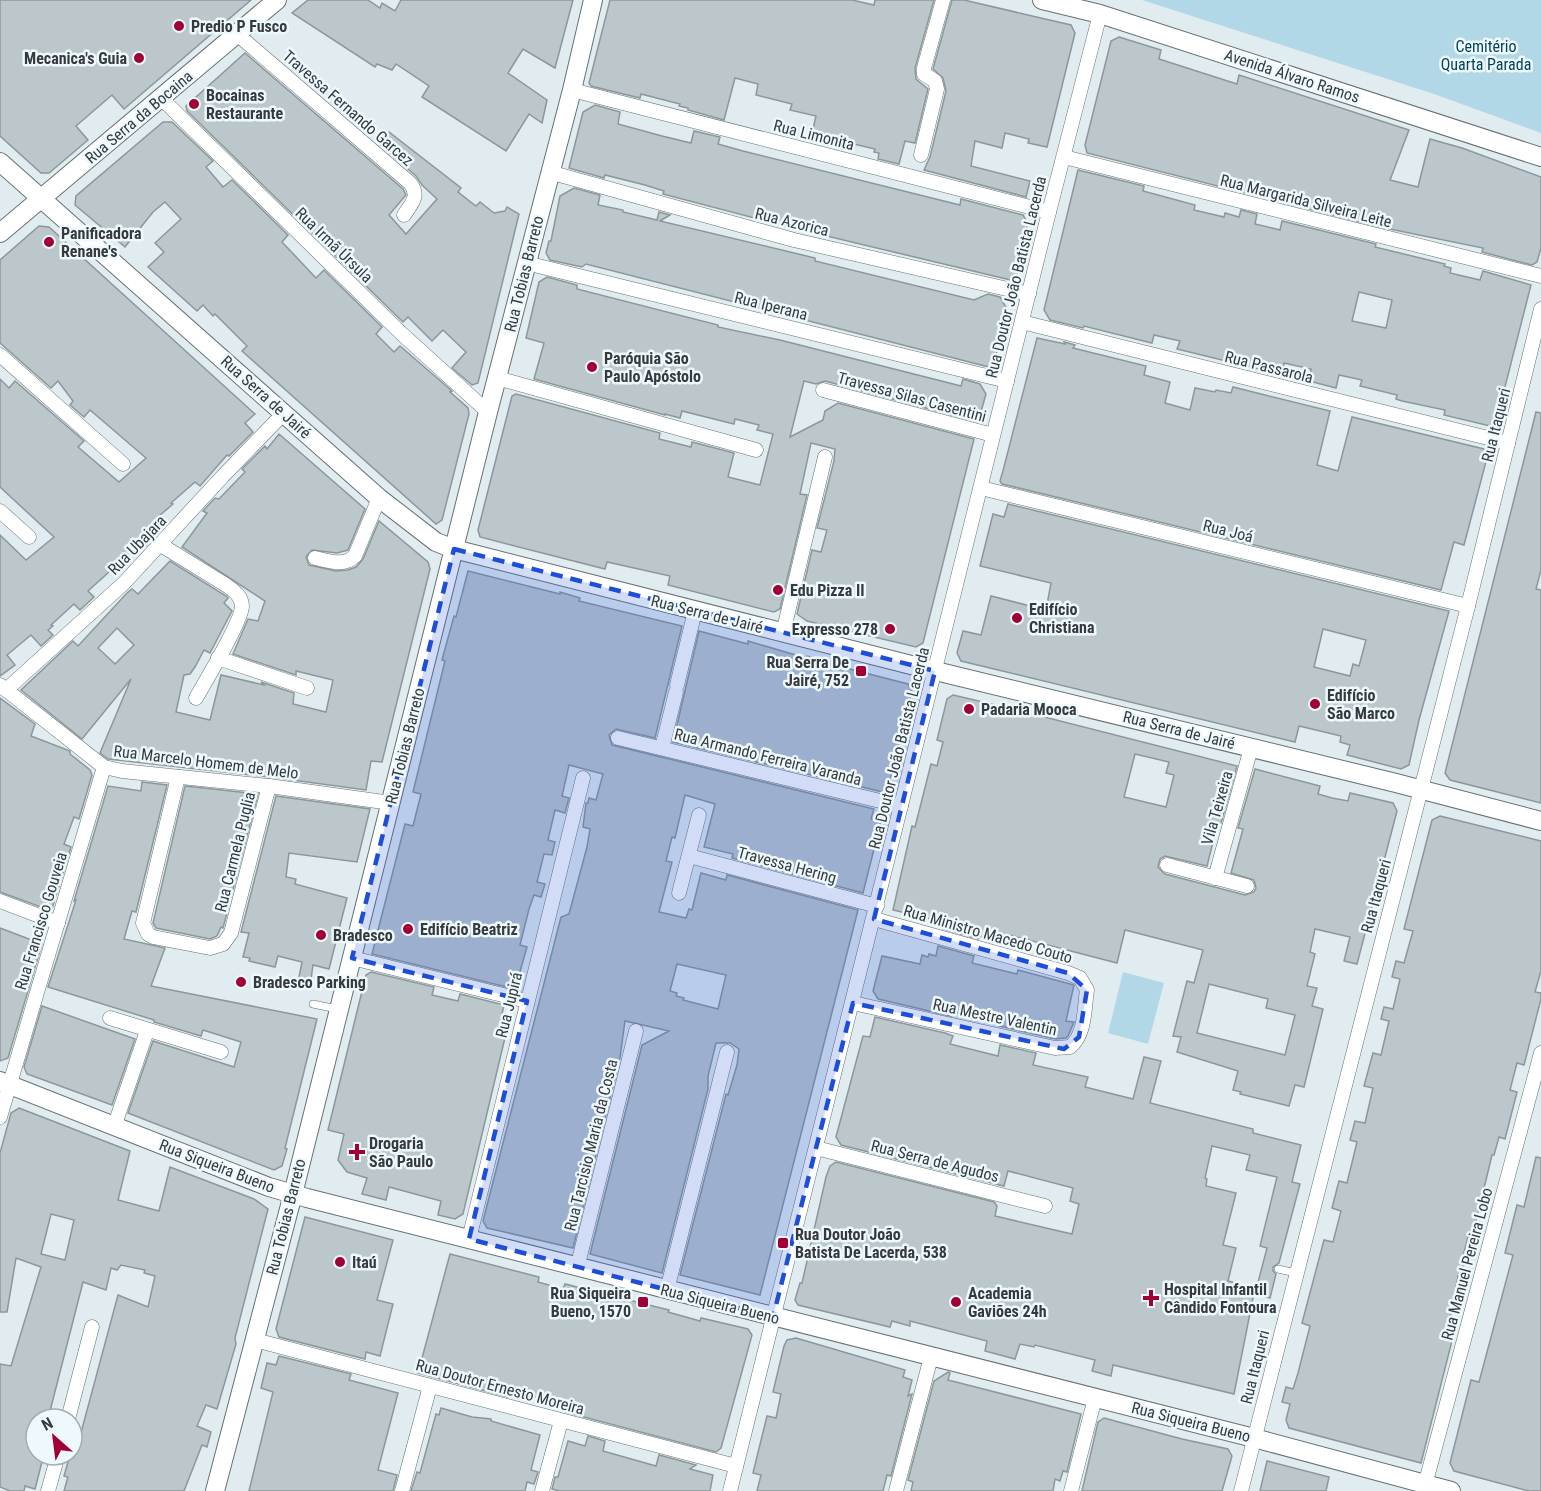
<svg xmlns="http://www.w3.org/2000/svg" width="1541" height="1491" font-family="'Roboto Condensed',sans-serif">
	<style>
		.green { fill: #b2d8e7 }
		.building { fill: #bcc7cc; stroke: #8c979b; stroke-width: 1.5; fill-rule: evenodd }
		.lines { fill: none; stroke-linecap: round; stroke-linejoin: round }
		.lane-casing { stroke: #677176; stroke-width: 8 }
		.street-casing { stroke: #677176; stroke-width: 15 }
		.secondary-casing { stroke: #677176; stroke-width: 20 }
		.lane { stroke: #fff; stroke-width: 7 }
		.street { stroke: #fff; stroke-width: 14 }
		.secondary { stroke: #fff; stroke-width: 18 }
		.marked { fill: #1d4ed8; fill-opacity: 0.2; stroke: #1d4ed8; stroke-width: 4.5; stroke-dasharray: 12 8; stroke-linejoin: round }
		.poi-dot { fill: #a10034; stroke: #eef9fe; stroke-width: 2 }
		.labels { text-anchor: middle; dominant-baseline: central; stroke-width: 5; stroke-linejoin: round; paint-order: stroke }
		.poi-label { font-size: 16px; font-weight: bold; fill: #363a3c; stroke: #eef9fe; text-anchor: start }
		.park-label { font-size: 16px; fill: #044355; stroke: #eef9fe }
		.street-label { font-size: 16px; fill: #363a3c; stroke: #eef9fe }
	</style>
	<rect width="100%" height="100%" fill="#e0ecf0"/>
	<g class="green">
		<polygon points="1142,0 1541,0 1541,133 1434,94"/>
		<polygon points="1123,972 1164,983 1148,1044 1108,1033"/>
	</g>
	<g class="building">
		<polygon points="0,0 251,0 124,109 112,95 76,126 88,140 49,173 41,173 0,136"/>
		<polygon points="308,0 368,0 380,8 382,3 395,11 401,0 573,0 555,68 523,49 508,73 547,100 542,123 529,114 506,151 422,97 429,86 396,64 392,70 377,64 375,67 292,13"/>
		<polygon points="610,0 852,0 874,5 875,0 934,0 915,68 916,79 928,89 915,143 905,141 899,164 878,159 879,153 874,152 875,149 837,140 836,144 811,138 816,116 790,110 792,104 756,95 758,84 735,78 724,120 688,110 688,108 679,106 680,104 672,102 641,94 640,98 591,86 589,83"/>
		<polygon points="952,0 964,0 1071,25 1075,33 1047,147 1028,143 1029,139 1005,133 1002,148 975,141 971,166 1030,181 1026,197 924,170 930,157 946,91 943,78 933,69"/>
		<polygon points="1119,37 1161,50 1159,59 1237,84 1239,75 1409,130 1390,180 1418,187 1430,139 1462,148 1541,177 1541,248 1537,262 1532,265 1482,252 1483,248 1380,227 1087,153 1085,145 1111,41"/>
		<polygon points="245,53 403,189 406,195 389,215 406,234 437,199 422,185 416,176 379,144 389,132 461,188 458,192 476,206 480,202 494,213 505,211 507,207 519,214 478,383 472,385 452,368 466,352 443,330 432,341 408,317 403,322 187,111 186,106"/>
		<polygon points="595,105 620,112 618,124 662,136 691,143 694,131 720,137 718,144 743,151 960,205 961,199 1023,215 1028,224 1015,281 789,227 663,194 664,191 645,185 605,175 604,178 569,168 583,112"/>
		<polygon points="163,122 172,122 213,161 206,167 223,187 232,180 288,235 282,242 316,278 324,270 382,327 376,334 394,352 400,346 452,391 450,392 468,408 469,414 442,520 436,524 242,351 247,346 215,314 213,316 203,305 197,311 148,267 164,252 155,243 181,219 165,202 153,212 125,247 75,205 76,196"/>
		<path d="M1078 170 1144 186 1143 191 1195 205 1194 210 1224 217 1225 213 1239 217 1241 210 1257 214 1255 224 1280 230 1282 221 1376 244 1375 247 1445 264 1444 266 1451 268 1450 273 1480 280 1483 271 1531 285 1496 422 1490 426 1444 415 1445 410 1402 401 1396 399 1397 395 1360 386 1362 380 1339 375 1336 388 1309 381 1311 369 1284 363 1283 375 1177 349 1180 341 1154 335 1152 343 1084 326 1083 328 1050 320 1044 310ZM1359 292 1392 300 1386 328 1352 321Z"/>
		<polygon points="574,188 600,195 598,205 623,210 623,212 657,220 659,212 670,215 660,221 815,258 815,261 974,300 988,294 1000,297 1007,309 993,368 586,264 582,267 550,260 546,253 549,241 551,241 560,196"/>
		<polygon points="39,226 49,227 255,414 245,423 253,432 229,456 227,455 200,486 195,482 171,503 173,504 159,516 162,520 148,532 153,538 144,548 140,544 88,591 94,597 80,610 74,604 51,625 53,626 48,630 53,635 41,646 31,635 7,655 15,665 0,676 0,535 26,560 54,537 0,487 0,379 9,388 15,381 84,441 78,447 119,482 146,458 90,410 84,417 70,405 73,401 58,381 51,388 0,343 0,260"/>
		<polygon points="547,277 577,285 577,289 718,325 718,327 780,340 961,386 963,379 980,384 986,394 978,422 825,381 816,384 804,381 790,437 823,420 825,411 838,403 974,439 923,643 916,647 807,621 797,614 812,550 821,552 827,530 817,528 834,461 835,449 811,443 800,494 807,495 780,609 774,612 668,585 670,576 607,562 605,569 480,537 478,530 512,396 516,394 660,433 659,439 691,447 692,442 734,453 728,477 760,485 773,434 757,430 759,425 735,419 734,424 682,411 680,418 665,414 665,415 534,379 544,343 526,338 539,282"/>
		<polygon points="1037,338 1065,344 1064,342 1075,345 1073,348 1146,366 1144,375 1170,382 1165,403 1190,410 1195,388 1215,392 1216,390 1231,393 1233,387 1330,411 1317,465 1338,471 1352,417 1484,449 1488,454 1464,545 1454,542 1441,590 1002,484 1000,481 1004,467"/>
		<polygon points="1536,412 1541,413 1541,570 1536,589 1541,590 1541,803 1450,780 1445,773"/>
		<path d="M279 434 365 509 348 550 337 553 312 550 306 557 309 565 336 571 348 570 356 567 363 559 379 521 428 562 430 569 382 762 371 761 366 790 270 777 108 759 100 753 131 679 82 739 21 690 73 641 78 646 127 593 132 589 138 594 170 561 226 596 228 598 224 603 232 611 210 653 204 650 195 667 190 674 184 675 176 712 210 720 221 675 264 685 261 682 294 693 293 704 326 712 333 680 296 671V675L233 654 248 619 258 621 265 601 182 547 207 513 203 511 215 498 219 499 245 472 242 469 265 446 267 449ZM117 628 134 645 115 664 98 648Z"/>
		<path d="M1008 504 1449 611 1419 720 1409 765 1401 769 1347 755 1350 745 1340 742 1341 736 1299 726 1295 742 961 661 957 653 963 631 981 635 991 596 1046 610 1051 583 980 566 993 514 1004 517ZM1323 629 1366 640 1359 666 1353 664 1350 676 1314 667Z"/>
		<path d="M468 571 560 594V592L580 598 579 601 682 626 655 738 616 729 609 735 612 745 874 809 871 819 881 821 863 893 732 858 733 854 704 847 715 804 685 795 675 838 672 837 666 861 672 862 659 912 686 918 689 909 692 910 701 873 726 880 727 875 858 910 760 1295 680 1275 726 1094 728 1095 737 1065 739 1049 730 1043H716L708 1076V1089L662 1273 590 1254 642 1045 669 1031 625 1021 620 1057 573 1248 487 1228 483 1221 561 917 569 914 587 847 590 829 583 827 586 803H588L589 798 596 800 603 774 569 765 562 796 569 798 565 813 555 810 548 840 555 842 552 855 544 854 537 882 545 884 541 897 534 895 529 909 520 945 527 947 515 989 372 954 405 824 413 826 421 794 413 792 445 661 442 660 454 616 456 617ZM677 964 726 975 718 1009 683 1000 684 998 676 996 677 993 670 991Z"/>
		<polygon points="699,631 748,644 748,641 806,658 807,656 836,663 838,666 908,684 912,691 887,793 673,742"/>
		<path d="M953 695 1013 709 1237 766 1221 823 1218 822 1207 866 1165 856 1160 859 1158 867 1165 874 1245 895 1254 892 1256 888 1254 880 1231 873 1243 829 1238 828 1255 769 1320 786 1318 794 1332 798 1348 801 1350 793 1393 803 1397 811 1357 964 1344 961 1350 937 1315 929 1310 952 1315 954 1307 986 1317 988 1312 1006 1323 1009 1304 1087 1295 1085 1289 1106 1240 1094 1241 1092 1233 1090 1238 1071 1177 1052 1181 1037 1173 1036 1187 981 1194 983 1203 950 1125 930 1117 963 1009 935 999 934 998 941 979 936 978 939 943 929V922L893 910 912 826 915 827 931 764 937 766 943 742 937 740 947 699ZM1135 754 1169 762 1166 773 1174 775 1166 807 1124 797ZM1209 984 1268 999 1266 1008 1295 1015 1285 1055 1197 1033Z"/>
		<polygon points="0,698 35,724 31,736 70,751 70,754 90,770 92,775 79,819 74,817 64,844 71,847 52,909 49,910 0,892"/>
		<polygon points="142,782 167,785 136,912 132,911 124,939 165,948 151,986 317,1019 285,1148 287,1149 282,1166 274,1170 128,1113 153,1041 234,1067 241,1042 203,1030 201,1036 154,1022 154,1020 48,987 76,900 74,901 108,786 141,791"/>
		<polygon points="185,786 258,794 223,928 221,927 217,936 210,939 156,928 153,923"/>
		<polygon points="276,796 370,809 357,862 289,853 286,877 296,879 295,884 347,898 329,969 313,965 311,979 299,977 302,962 278,956 275,967 249,961 250,958 243,957 249,933 241,932"/>
		<polygon points="1440,816 1541,841 1541,971 1535,992 1541,993 1541,999 1524,1065 1517,1063 1510,1090 1517,1092 1505,1139 1499,1137 1494,1155 1492,1155 1472,1238 1468,1237 1462,1260 1465,1261 1461,1276 1458,1276 1449,1323 1456,1325 1421,1463 1289,1428 1286,1420 1290,1404 1282,1402 1286,1387 1293,1389 1298,1373 1310,1326 1302,1323 1324,1240 1333,1242 1341,1211 1332,1208 1339,1181 1347,1183 1357,1142 1350,1140 1355,1121 1365,1123 1373,1088 1364,1086 1373,1053 1381,1055 1389,1021 1381,1019 1384,1007 1393,1009 1400,979 1392,977 1396,961 1404,963 1413,931 1404,929 1432,820"/>
		<polygon points="0,928 42,944 8,1058 0,1061"/>
		<polygon points="938,946 974,956 972,963 1017,974 1018,970 1074,985 1066,1021 1074,1022 1068,1036 1066,1038 1056,1039 999,1026 1000,1022 970,1015 970,1016 952,1012 951,1016 878,999 873,991 882,956 920,964 922,955 928,957 929,954 936,956"/>
		<polygon points="371,972 434,987 432,995 458,1001 460,994 504,1005 500,1023 508,1025 463,1214 455,1219 438,1215 441,1201 389,1187 386,1200 362,1194 367,1178 347,1172 338,1160 344,1134 328,1130 366,975"/>
		<polygon points="42,1006 135,1039 112,1105 27,1074 24,1067"/>
		<polygon points="875,1017 945,1033 953,1036 950,1044 998,1056 1000,1045 1036,1053 1033,1065 1088,1077 1085,1087 1133,1099 1144,1057 1161,1061 1150,1103 1253,1129 1253,1133 1301,1145 1292,1182 1300,1184 1279,1263 1273,1267 1273,1271 1276,1274 1270,1298 1255,1294 1267,1248 1260,1246 1277,1177 1246,1170 1250,1155 1212,1146 1205,1178 1207,1179 1206,1186 1236,1193 1223,1245 1236,1248 1228,1281 1255,1288 1234,1394 1113,1365 1111,1376 1092,1371 1095,1360 1035,1345 1034,1347 1020,1344 1015,1359 985,1351 987,1341 910,1321 910,1326 892,1321 890,1327 798,1305 795,1300 800,1283 802,1283 826,1177 830,1166 836,1162 994,1202 997,1206 995,1216 1072,1234 1079,1204 1070,1201 1073,1188 1008,1171 1004,1186 841,1145 836,1137 856,1062 863,1036 870,1037"/>
		<path d="M19 1108 130 1151 118 1200 159 1211 170 1167 254 1199 268 1209 235 1338 236 1344 217 1409 206 1405 197 1426 211 1432 207 1447 202 1445 184 1491H64L68 1477 64 1476 70 1455H75L118 1295 148 1307 155 1276 144 1273 145 1270 121 1265 117 1270 111 1268 106 1290 83 1282 48 1419H36V1456L43 1458 35 1489 25 1486 24 1491H10L0 1487V1364L11 1366 41 1267 16 1258 7 1312H0V1153L11 1113ZM51 1214 74 1220 65 1260 41 1254Z"/>
		<polygon points="1536,1157 1541,1158 1541,1491 1529,1491 1454,1471 1450,1463 1471,1380 1479,1382 1513,1255 1505,1253 1517,1205 1524,1207"/>
		<polygon points="305,1217 393,1240 377,1300 393,1304 380,1356 366,1352 365,1359 279,1337 276,1329"/>
		<polygon points="450,1254 539,1277 538,1282 563,1289 565,1284 669,1310 668,1312 700,1321 701,1318 748,1329 752,1335 721,1448 716,1452 565,1412 567,1405 520,1393 510,1391 508,1397 418,1373"/>
		<polygon points="796,1338 905,1370 903,1377 912,1380 908,1396 912,1394 891,1476 887,1475 883,1491 757,1491 761,1475 753,1473 767,1416 776,1418 781,1394 773,1392 784,1346 787,1340"/>
		<polygon points="279,1356 351,1374 349,1380 398,1393 378,1470 397,1475 393,1491 249,1491 273,1392 261,1388 267,1363 276,1365"/>
		<polygon points="948,1372 950,1373 948,1380 1081,1414 1067,1472 1063,1471 1060,1481 1055,1479 1053,1491 911,1491 913,1482 908,1480 934,1381"/>
		<polygon points="441,1408 472,1417 491,1419 491,1421 540,1435 531,1470 538,1472 534,1484 527,1482 525,1491 411,1491 417,1472 420,1473 436,1414 439,1415"/>
		<polygon points="1104,1418 1182,1439 1228,1449 1232,1456 1222,1491 1082,1491 1098,1422"/>
		<polygon points="588,1436 605,1441 603,1451 656,1466 659,1455 696,1465 690,1469 713,1475 710,1491 559,1491 552,1489 555,1477 558,1477 568,1441 585,1446"/>
		<polygon points="1267,1461 1329,1477 1326,1491 1260,1491"/>
	</g>
	<g class="lines">
		<defs>
			<g id="lane">
				<polyline points="313,1004 337,1009"/>
				<polyline points="1278,1269 1296,1273"/>
			</g>
			<g id="street">
				<path d="M237 34 410 183C420 196 412 203 404 215"/>
				<polyline points="572,90 1049,212"/>
				<polyline points="161,98 402,334 488,412"/>
				<polyline points="921,155 937,89 935,81 924,74 924,68 943,0"/>
				<polyline points="1064,157 1541,276"/>
				<polyline points="549,172 794,240 1029,294"/>
				<polyline points="526,263 1007,381"/>
				<polyline points="1022,322 1508,443"/>
				<polyline points="0,355 123,464"/>
				<polyline points="497,378 756,450"/>
				<polyline points="823,390 993,435"/>
				<polyline points="981,488 1468,606"/>
				<polyline points="0,511 29,537"/>
				<path d="M161 545 226 585C233 590 242 596 242 606 242 621 205 682 196 698"/>
				<path d="M315 558C329 561 344 567 355 556L379 498"/>
				<polyline points="783,633 825,457"/>
				<polyline points="218,658 307,688"/>
				<polyline points="0,685 104,767 122,771 269,786 391,803"/>
				<polyline points="677,685 695,611"/>
				<polyline points="6,690 124,583 223,476 283,414"/>
				<polyline points="618,738 901,806"/>
				<polyline points="662,748 676,692"/>
				<polyline points="178,777 143,923 148,934 153,937 210,948 223,944 231,933 269,786"/>
				<polyline points="689,856 877,906"/>
				<polyline points="1167,865 1247,886"/>
				<polyline points="1215,878 1251,748"/>
				<polyline points="679,893 699,815"/>
				<polyline points="0,901 58,923"/>
				<polyline points="352,958 527,1001"/>
				<path d="M853 1003 1055 1048 1070 1047C1086 1034 1084 1008 1087 990L1080 978 1068 973 874 919"/>
				<polyline points="110,1018 221,1052"/>
				<polyline points="0,1117 104,767"/>
				<polyline points="114,1127 147,1031"/>
				<polyline points="816,1148 1045,1206"/>
				<polyline points="469,1239 583,778"/>
				<polyline points="577,1268 636,1031"/>
				<polyline points="667,1290 727,1052"/>
				<polyline points="255,1340 736,1466"/>
				<polyline points="68,1419 92,1327"/>
				<polyline points="1425,1485 1541,1053"/>
				<polyline points="48,1491 58,1455"/>
				<polyline points="402,1491 430,1386"/>
				<polyline points="542,1491 561,1421"/>
				<polyline points="730,1491 1049,212 1100,14"/>
				<polyline points="896,1491 931,1357"/>
				<polyline points="1071,1491 1095,1398"/>
				<polyline points="1241,1491 1468,606 1541,309"/>
			</g>
			<g id="secondary">
				<polyline points="1042,0 1100,14 1541,157"/>
				<polyline points="0,162 379,498 436,542 454,549 919,667 1396,783 1541,821"/>
				<polyline points="0,233 277,0"/>
				<polyline points="0,1081 269,1187 307,1198 1254,1438 1451,1491"/>
				<polyline points="215,1491 293,1194 488,412 572,90 593,0"/>
			</g>
		</defs>
		<use href="#lane" class="lane-casing"/>
		<use href="#street" class="street-casing"/>
		<use href="#secondary" class="secondary-casing"/>
		<use href="#lane" class="lane"/>
		<use href="#street" class="street"/>
		<use href="#secondary" class="secondary"/>
	</g>
	<path class="marked" d="M454 549 935 671 874 919 1068 973 1087 990 1079 1037 1064 1049 853 1003 773 1317 469 1239 527 1001 352 958Z"/>
	<g class="poi-dot">
		<circle cx="179" cy="26" r="6"/>
		<circle cx="139" cy="58" r="6"/>
		<circle cx="194" cy="104" r="6"/>
		<circle cx="49" cy="242" r="6"/>
		<circle cx="592" cy="367" r="6"/>
		<circle cx="778" cy="590" r="6"/>
		<circle cx="1017" cy="618" r="6"/>
		<circle cx="890" cy="629" r="6"/>
		<rect x="855" y="665" width="12" height="12" rx="3"/>
		<circle cx="1315" cy="704" r="6"/>
		<circle cx="969" cy="709" r="6"/>
		<circle cx="408" cy="929" r="6"/>
		<circle cx="321" cy="935" r="6"/>
		<circle cx="241" cy="982" r="6"/>
		<path d="M354 1143h6v6h6v6h-6v6h-6v-6h-6v-6h6z"/>
		<rect x="777" y="1237" width="12" height="12" rx="3"/>
		<circle cx="340" cy="1262" r="6"/>
		<path d="M1148 1289h6v6h6v6h-6v6h-6v-6h-6v-6h6z"/>
		<rect x="637" y="1296" width="12" height="12" rx="3"/>
		<circle cx="956" cy="1302" r="6"/>
	</g>
	<g class="labels">
		<g class="poi-label">
			<text x="191" y="26">Predio P Fusco</text>
			<text x="127" y="58" text-anchor="end">Mecanica's Guia</text>
			<text x="206" y="95">Bocainas<tspan x="206" dy="18">Restaurante</tspan></text>
			<text x="61" y="233">Panificadora<tspan x="61" dy="18">Renane's</tspan></text>
			<text x="604" y="358">Paróquia São<tspan x="604" dy="18">Paulo Apóstolo</tspan></text>
			<text x="790" y="590">Edu Pizza II</text>
			<text x="1029" y="609">Edifício<tspan x="1029" dy="18">Christiana</tspan></text>
			<text x="878" y="629" text-anchor="end">Expresso 278</text>
			<text x="849" y="662" text-anchor="end">Rua Serra De<tspan x="849" dy="18">Jairé, 752</tspan></text>
			<text x="1327" y="695">Edifício<tspan x="1327" dy="18">São Marco</tspan></text>
			<text x="981" y="709">Padaria Mooca</text>
			<text x="420" y="929">Edifício Beatriz</text>
			<text x="333" y="935">Bradesco</text>
			<text x="253" y="982">Bradesco Parking</text>
			<text x="369" y="1143">Drogaria<tspan x="369" dy="18">São Paulo</tspan></text>
			<text x="795" y="1234">Rua Doutor João<tspan x="795" dy="18">Batista De Lacerda, 538</tspan></text>
			<text x="352" y="1262">Itaú</text>
			<text x="1164" y="1289">Hospital Infantil<tspan x="1164" dy="18">Cândido Fontoura</tspan></text>
			<text x="631" y="1293" text-anchor="end">Rua Siqueira<tspan x="631" dy="18">Bueno, 1570</tspan></text>
			<text x="968" y="1293">Academia<tspan x="968" dy="18">Gaviões 24h</tspan></text>
		</g>
		<g class="park-label">
			<text x="1486" y="46">Cemitério<tspan x="1486" dy="18">Quarta Parada</tspan></text>
		</g>
		<g class="street-label">
			<text transform="translate(1292 76) rotate(18)">Avenida Álvaro Ramos</text>
			<text transform="translate(348 108) rotate(41)">Travessa Fernando Garcez</text>
			<text transform="translate(139 117) rotate(-40)">Rua Serra da Bocaina</text>
			<text transform="translate(814 135) rotate(14)">Rua Limonita</text>
			<text transform="translate(1306 201) rotate(14)">Rua Margarida Silveira Leite</text>
			<text transform="translate(792 222) rotate(14)">Rua Azorica</text>
			<text transform="translate(334 245) rotate(44)">Rua Irmã Úrsula</text>
			<text transform="translate(524 274) rotate(-76)">Rua Tobias Barreto</text>
			<text transform="translate(1016 277) rotate(-76)">Rua Doutor João Batista Lacerda</text>
			<text transform="translate(771 306) rotate(14)">Rua Iperana</text>
			<text transform="translate(1269 367) rotate(14)">Rua Passarola</text>
			<text transform="translate(266 397) rotate(42)">Rua Serra de Jairé</text>
			<text transform="translate(912 397) rotate(15)">Travessa Silas Casentini</text>
			<text transform="translate(1496 425) rotate(-76)">Rua Itaqueri</text>
			<text transform="translate(1228 531) rotate(14)">Rua Joá</text>
			<text transform="translate(137 545) rotate(-46)">Rua Ubajara</text>
			<text transform="translate(707 614) rotate(14)">Rua Serra de Jairé</text>
			<text transform="translate(1179 730) rotate(14)">Rua Serra de Jairé</text>
			<text transform="translate(405 746) rotate(-76)">Rua Tobias Barreto</text>
			<text transform="translate(899 748) rotate(-76)">Rua Doutor João Batista Lacerda</text>
			<text transform="translate(768 757) rotate(14)">Rua Armando Ferreira Varanda</text>
			<text transform="translate(206 762) rotate(7)">Rua Marcelo Homem de Melo</text>
			<text transform="translate(1217 808) rotate(-74)">Vila Teixeira</text>
			<text transform="translate(235 852) rotate(-76)">Rua Carmela Puglia</text>
			<text transform="translate(787 865) rotate(15)">Travessa Hering</text>
			<text transform="translate(1376 896) rotate(-75)">Rua Itaqueri</text>
			<text transform="translate(41 921) rotate(-73)">Rua Francisco Gouveia</text>
			<text transform="translate(988 934) rotate(16)">Rua Ministro Macedo Couto</text>
			<text transform="translate(509 1005) rotate(-76)">Rua Jupirá</text>
			<text transform="translate(995 1017) rotate(12)">Rua Mestre Valentin</text>
			<text transform="translate(591 1145) rotate(-76)">Rua Tarcisio Maria da Costa</text>
			<text transform="translate(935 1161) rotate(14)">Rua Serra de Agudos</text>
			<text transform="translate(217 1166) rotate(21)">Rua Siqueira Bueno</text>
			<text transform="translate(286 1217) rotate(-76)">Rua Tobias Barreto</text>
			<text transform="translate(1467 1264) rotate(-75)">Rua Manuel Pereira Lobo</text>
			<text transform="translate(720 1304) rotate(14)">Rua Siqueira Bueno</text>
			<text transform="translate(1255 1367) rotate(-76)">Rua Itaqueri</text>
			<text transform="translate(500 1387) rotate(15)">Rua Doutor Ernesto Moreira</text>
			<text transform="translate(1191 1422) rotate(14)">Rua Siqueira Bueno</text>
		</g>
	</g>
	<g transform="translate(54 1437) rotate(332)"><circle r="28" fill="#eef9fe" stroke="#a4adb0" stroke-width="1.5"/>
	<path d="M0-4.5L10 22L0 15L-10 22Z" fill="#a10034"/>
	<text y="-9" font-size="16" font-weight="bold" text-anchor="middle" fill="#363a3c">N</text>
	</g>
</svg>
